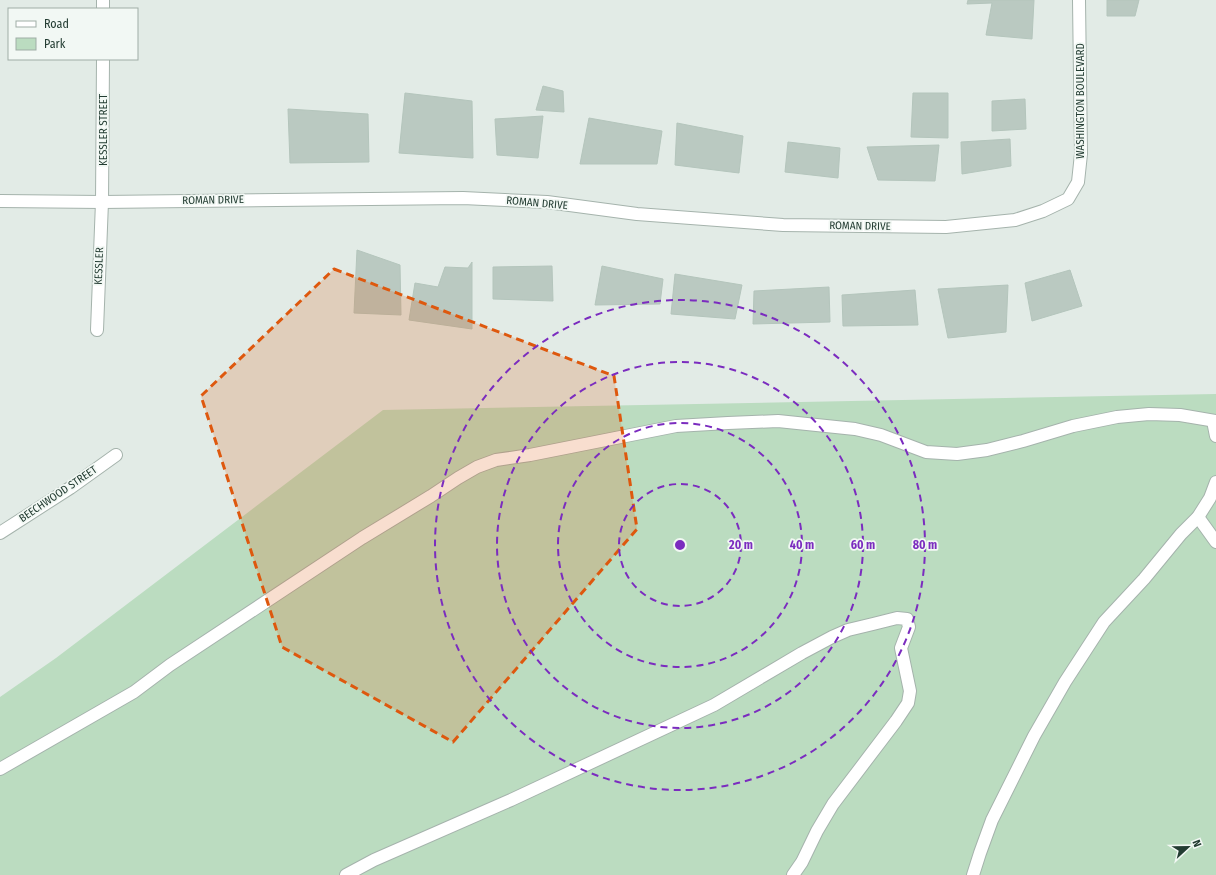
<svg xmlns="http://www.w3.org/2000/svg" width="1216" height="875" font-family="'Fira Sans Condensed',sans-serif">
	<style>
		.green { fill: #bbdcc0 }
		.building { fill: #bac9c1; stroke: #b4c5bc }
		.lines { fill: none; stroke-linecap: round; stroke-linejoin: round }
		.lane-casing { stroke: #a5b3ac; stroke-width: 14 }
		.street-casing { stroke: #a5b3ac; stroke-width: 14 }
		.lane { stroke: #fff; stroke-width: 12 }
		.street { stroke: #fff; stroke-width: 12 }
		.marked { fill: #de580e; fill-opacity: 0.2; stroke: #de580e; stroke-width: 3; stroke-dasharray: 8 5; stroke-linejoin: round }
		.ring { fill: none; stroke: #7b2cbf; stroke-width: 2; stroke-dasharray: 7 5 }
		.labels { text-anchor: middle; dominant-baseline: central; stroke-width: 3.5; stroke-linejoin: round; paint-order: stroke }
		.street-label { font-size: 11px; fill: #233c32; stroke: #f2f8f4 }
		.centre { fill: #7b2cbf; stroke: #f2f8f4; stroke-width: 2 }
		.ring-label { font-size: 12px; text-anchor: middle; font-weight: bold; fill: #7b2cbf; stroke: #f2f8f4; stroke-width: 3.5; stroke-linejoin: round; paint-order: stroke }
	</style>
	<rect width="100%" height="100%" fill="#e2ebe6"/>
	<polygon class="green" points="1216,394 1216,875 0,875 0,697 56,658 383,410"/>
	<g class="building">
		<polygon points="968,0 1034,0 1032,39 986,35 992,3 967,4"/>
		<polygon points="1107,0 1139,0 1135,16 1107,16"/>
		<polygon points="543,86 563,91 564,112 536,110"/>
		<polygon points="405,93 472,101 473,158 399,153"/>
		<polygon points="913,93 948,93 948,138 911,137"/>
		<polygon points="1025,99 1026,129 992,131 992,101"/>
		<polygon points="288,109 368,114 369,162 290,163"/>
		<polygon points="543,116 538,158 497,155 495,119"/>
		<polygon points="589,118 662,131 657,164 580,164"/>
		<polygon points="677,123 743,136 739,173 675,165"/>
		<polygon points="1010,139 1011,166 962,174 961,142"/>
		<polygon points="788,142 840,148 838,178 785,172"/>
		<polygon points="939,145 935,181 878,180 867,147"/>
		<polygon points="357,250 400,265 401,315 354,313"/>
		<polygon points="472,262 472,329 409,320 415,283 438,287 445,267 468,268"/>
		<polygon points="552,266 553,301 493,299 493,267"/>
		<polygon points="602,266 663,279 660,304 595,305"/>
		<polygon points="1070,270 1082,306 1032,321 1025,283"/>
		<polygon points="675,274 742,285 735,319 671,314"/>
		<polygon points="1008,285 1006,332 948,338 938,289"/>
		<polygon points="829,287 830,322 753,324 754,291"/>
		<polygon points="915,290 918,325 843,326 842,295"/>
	</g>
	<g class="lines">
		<defs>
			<g id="lane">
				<polyline points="1213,421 1216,436"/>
				<polyline points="1198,517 1216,542"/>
				<polyline points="0,769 134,692 170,665 362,538 431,496 458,478 477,467 496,460 530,455 676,426 728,423 778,421 855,429 881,435 926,452 957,454 987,450 1023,441 1073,426 1117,417 1149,414 1180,415 1216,421"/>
				<polyline points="346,875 374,860 511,800 714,705 802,653 832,637 848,630 873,624 897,618 907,619 909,627 901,648 910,691 908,703 896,721 833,804 817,831 802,862 793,875"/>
				<polyline points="973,875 980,853 992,820 1034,736 1065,682 1104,622 1144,579 1181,534 1198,517 1210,498 1216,482"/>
			</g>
			<g id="street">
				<polyline points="103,9 103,0"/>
				<polyline points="0,201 102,202 463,198 547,202 637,214 783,225 946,227 1015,220 1043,211 1068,199 1078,182 1081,154 1079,0"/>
				<polyline points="97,330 102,202 103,59"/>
				<polyline points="0,533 70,488 116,455"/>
			</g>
		</defs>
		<use href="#lane" class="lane-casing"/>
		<use href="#street" class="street-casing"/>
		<use href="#lane" class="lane"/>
		<use href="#street" class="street"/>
	</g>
	<path class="marked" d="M334 269 614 376 637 529 453 742 282 647 201 396Z"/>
	<g class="ring">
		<circle cx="680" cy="545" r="61"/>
		<circle cx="680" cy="545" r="122"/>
		<circle cx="680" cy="545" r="183"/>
		<circle cx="680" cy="545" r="245"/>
	</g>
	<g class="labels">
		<g class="street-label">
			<text transform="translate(1080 101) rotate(-90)">WASHINGTON BOULEVARD</text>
			<text transform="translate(103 130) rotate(-90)">KESSLER STREET</text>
			<text transform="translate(213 200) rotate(-1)">ROMAN DRIVE</text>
			<text transform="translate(537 203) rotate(5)">ROMAN DRIVE</text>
			<text transform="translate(860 226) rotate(1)">ROMAN DRIVE</text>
			<text transform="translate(99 266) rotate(-88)">KESSLER</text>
			<text transform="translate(58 494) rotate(-34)">BEECHWOOD STREET</text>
		</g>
	</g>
	<circle cx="680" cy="545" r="6" class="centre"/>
	<g class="ring-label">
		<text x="741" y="549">20 m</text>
		<text x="802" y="549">40 m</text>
		<text x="863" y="549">60 m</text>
		<text x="925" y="549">80 m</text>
	</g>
	<rect x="8" y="8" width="130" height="52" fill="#f2f8f4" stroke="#9fada6"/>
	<rect x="16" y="21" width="20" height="6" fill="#ffffff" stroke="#9fada6"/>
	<text x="44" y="28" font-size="12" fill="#233c32">Road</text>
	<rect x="16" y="38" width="20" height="12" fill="#bbdcc0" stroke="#9fada6"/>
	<text x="44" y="48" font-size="12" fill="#233c32">Park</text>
	<g transform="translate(1188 847) rotate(68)" stroke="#f2f8f4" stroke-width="3" paint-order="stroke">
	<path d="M0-3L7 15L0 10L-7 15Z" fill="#233c32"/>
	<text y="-6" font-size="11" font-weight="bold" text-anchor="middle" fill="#233c32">N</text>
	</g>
</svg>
